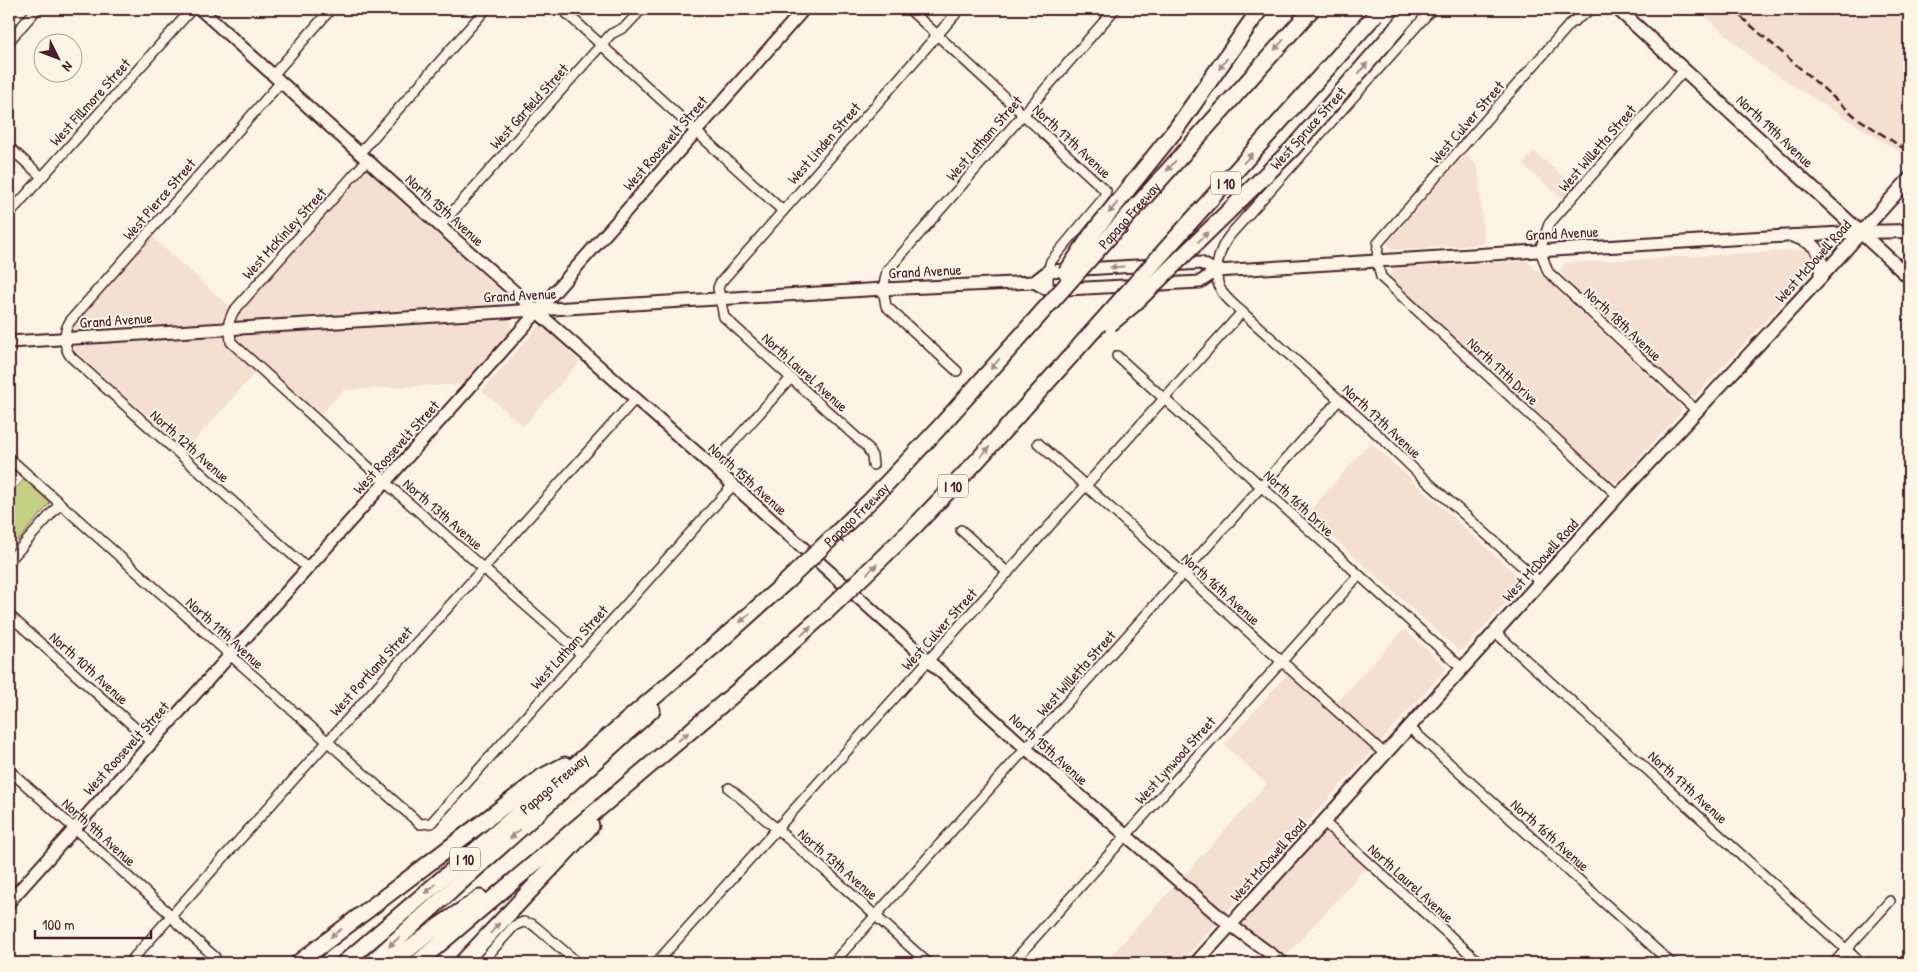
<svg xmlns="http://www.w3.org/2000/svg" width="1918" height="972" font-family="'Patrick Hand',sans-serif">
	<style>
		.built { fill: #f5dfd1 }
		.green { fill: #c4d185; stroke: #877858 }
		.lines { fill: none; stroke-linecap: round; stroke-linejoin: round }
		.street-casing { stroke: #4a1f2b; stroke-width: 12 }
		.secondary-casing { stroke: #4a1f2b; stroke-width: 15 }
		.primary-casing { stroke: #4a1f2b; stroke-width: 16 }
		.highway-casing { stroke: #4a1f2b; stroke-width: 19 }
		.street { stroke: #fcf5e5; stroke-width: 9 }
		.secondary { stroke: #fcf5e5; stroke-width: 11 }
		.primary { stroke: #fcf5e5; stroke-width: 12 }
		.highway { stroke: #fcf5e5; stroke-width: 15 }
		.rail { stroke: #4a1f2b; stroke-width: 2.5; stroke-dasharray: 8 4; stroke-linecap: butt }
		.highway-bridge-casing { stroke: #4a1f2b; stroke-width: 19; stroke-linecap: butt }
		.highway-bridge { stroke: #fcf5e5; stroke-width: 15 }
		.oneway { fill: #a38a88 }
		.labels { text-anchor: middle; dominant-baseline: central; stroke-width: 4; stroke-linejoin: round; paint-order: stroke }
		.shield { fill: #fcf5e5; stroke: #7f5f63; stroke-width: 1 }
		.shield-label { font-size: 14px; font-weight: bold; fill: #4a1f2b }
		.street-label { font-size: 15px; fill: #4a1f2b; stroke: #fcf5e5 }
	</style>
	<rect width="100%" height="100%" fill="#fcf5e5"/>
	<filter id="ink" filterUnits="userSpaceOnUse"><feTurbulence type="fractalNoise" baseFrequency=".02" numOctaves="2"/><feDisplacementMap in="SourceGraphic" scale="10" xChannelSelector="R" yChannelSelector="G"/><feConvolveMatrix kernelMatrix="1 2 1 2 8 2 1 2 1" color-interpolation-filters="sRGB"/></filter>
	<g filter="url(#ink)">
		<g class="built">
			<polygon points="1697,9 1909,9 1909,158 1759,64"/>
			<polygon points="1534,151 1574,186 1563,200 1523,165"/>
			<polygon points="1465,154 1478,166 1484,244 1392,250 1388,244 1389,241"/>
			<polygon points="367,170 501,291 513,330 465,384 344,390 321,414 262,365 186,450 75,351 74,321 152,237 238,314"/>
			<polygon points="1804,250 1812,252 1815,255 1815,268 1695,396 1688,395 1565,278 1560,270 1565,263"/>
			<polygon points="1527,261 1681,407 1682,411 1679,415 1617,482 1609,479 1390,277 1392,271 1398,268"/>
			<polygon points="543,326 580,362 523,426 482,391 538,327"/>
			<polygon points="1370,442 1522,580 1522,585 1462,651 1458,650 1307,514"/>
			<polygon points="1404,629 1446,667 1445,670 1180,963 1104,963 1267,784 1224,745 1287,674 1328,712"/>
			<polygon points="1324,822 1369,864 1281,962 1230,925"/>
		</g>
		<polygon class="green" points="24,479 50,503 18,541 9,533 9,496"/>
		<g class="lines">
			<defs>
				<g id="street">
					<polyline points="562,9 783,211"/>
					<polyline points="909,9 1106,191 1103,199 1051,261 1048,271 1048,290"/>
					<path d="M1432 9 1230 235C1219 249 1211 275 1222 292 1227 299 1235 306 1242 312L1386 442 1421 476 1541 583"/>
					<polyline points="1591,9 1570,24 1378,243 1377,261 1381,277 1618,496"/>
					<polyline points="9,41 37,9"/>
					<polyline points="1685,69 1549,224 1540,250 1548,272 1697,411"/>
					<polyline points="273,75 331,9"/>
					<path d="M281 82 71 320C63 330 63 347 71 357L307 568"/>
					<polyline points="9,147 42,177"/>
					<polyline points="359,154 486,9"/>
					<polyline points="367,160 233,312 229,322 231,342 385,482 581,654"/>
					<polyline points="9,214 192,9"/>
					<polyline points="440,226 611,34 625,27 642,9"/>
					<polyline points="1117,356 1463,669"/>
					<polyline points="957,371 886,306 883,289 887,271 1115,9"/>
					<polyline points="1038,443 1386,755"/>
					<polyline points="9,458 420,824 431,823 733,485"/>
					<polyline points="873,465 872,456 867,447 724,317 718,288 720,283 960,9"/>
					<polyline points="712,466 791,378"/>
					<polyline points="961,530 1008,573"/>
					<polyline points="9,561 60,504"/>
					<polyline points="9,615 151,742"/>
					<polyline points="1496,633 1861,963"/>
					<polyline points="1410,728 1671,963"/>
					<polyline points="9,770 171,915 178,924 215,957"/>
					<polyline points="729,788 828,873 928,963"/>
					<polyline points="1324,822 1480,963"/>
					<polyline points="129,963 635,399"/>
					<polyline points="481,963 514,926 523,922 532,924 537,928 578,963"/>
					<polyline points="656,963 1242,312"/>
					<polyline points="833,963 1339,400"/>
					<polyline points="1012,963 1359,575"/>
					<polyline points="1834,963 1890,901"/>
				</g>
				<g id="secondary">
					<polyline points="200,9 440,226 712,466 1031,753 1221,918 1283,963"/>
					<polyline points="1170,265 1201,263 1216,271 1731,239 1860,232"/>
					<polyline points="1034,282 1048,271 1154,265"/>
					<polyline points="9,342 883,289 1034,282 1048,290 1200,282 1216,271"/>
					<polyline points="9,902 522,329 804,9"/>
				</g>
				<g id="primary">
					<polyline points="1618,9 1909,277"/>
					<polyline points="1860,232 1909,231"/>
					<path d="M1794 236C1819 244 1824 253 1820 278"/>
					<polyline points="1196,963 1618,496 1820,278 1909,179"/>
				</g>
				<g id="highway">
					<polyline points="1399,26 1414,9"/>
					<polyline points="1176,129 1260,9"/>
					<polyline points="298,963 542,777 565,765"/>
					<path id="s1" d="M344 963 729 633 787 581"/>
					<polyline points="371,963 652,710"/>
					<polyline points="391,963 433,930 480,898"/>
					<polyline points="417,963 734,694 824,614"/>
					<polyline points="462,963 591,826"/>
				</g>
			</defs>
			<use href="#street" class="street-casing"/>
			<use href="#secondary" class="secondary-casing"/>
			<use href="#primary" class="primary-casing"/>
			<use href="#highway" class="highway-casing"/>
			<use href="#street" class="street"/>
			<use href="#secondary" class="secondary"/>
			<use href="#primary" class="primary"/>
			<use href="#highway" class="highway"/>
			<polyline class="rail" points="1732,9 1856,117 1909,152"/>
			<defs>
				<g id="highway-bridge">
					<polyline points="1066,273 1092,234 1176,129"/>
					<polyline points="1110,324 1134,304 1292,149 1399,26"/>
					<path id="s2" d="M787 581 872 499 938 429 1312 9"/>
					<polyline points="824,614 915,526 976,462 1376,14"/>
				</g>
			</defs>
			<use href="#highway-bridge" class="highway-bridge-casing"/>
			<use href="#highway-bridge" class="highway-bridge"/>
		</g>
		<defs><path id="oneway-solid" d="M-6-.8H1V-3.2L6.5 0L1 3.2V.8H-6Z" transform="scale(1.25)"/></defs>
		<g class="oneway">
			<use href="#oneway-solid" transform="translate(1279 45) rotate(132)"/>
			<use href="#oneway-solid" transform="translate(1223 64) rotate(126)"/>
			<use href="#oneway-solid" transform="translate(1363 68) rotate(-50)"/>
			<use href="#oneway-solid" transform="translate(1248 158) rotate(-48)"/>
			<use href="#oneway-solid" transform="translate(1171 166) rotate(132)"/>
			<use href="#oneway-solid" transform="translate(1113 208) rotate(129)"/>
			<use href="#oneway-solid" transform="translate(1203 237) rotate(-44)"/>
			<use href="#oneway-solid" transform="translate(1117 267) rotate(177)"/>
			<use href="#oneway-solid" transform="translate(995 364) rotate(131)"/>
			<use href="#oneway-solid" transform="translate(985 452) rotate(-48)"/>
			<use href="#oneway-solid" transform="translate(872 569) rotate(-44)"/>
			<use href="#oneway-solid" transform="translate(745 618) rotate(139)"/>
			<use href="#oneway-solid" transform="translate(806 631) rotate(-42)"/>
			<use href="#oneway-solid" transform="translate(683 737) rotate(-40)"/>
			<use href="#oneway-solid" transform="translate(515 834) rotate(138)"/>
			<use href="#oneway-solid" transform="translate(430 889) rotate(139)"/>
			<use href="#oneway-solid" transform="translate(495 928) rotate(-48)"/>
			<use href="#oneway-solid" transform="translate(336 933) rotate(143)"/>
			<use href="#oneway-solid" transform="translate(394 942) rotate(138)"/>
		</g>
	</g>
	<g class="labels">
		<g class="shield">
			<rect x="1211" y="171.5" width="30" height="23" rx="4"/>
			<rect x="938" y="474.5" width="30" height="23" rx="4"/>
			<rect x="450" y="847.5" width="30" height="23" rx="4"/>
		</g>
		<g class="shield-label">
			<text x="1226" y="183">I 10</text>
			<text x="953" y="486">I 10</text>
			<text x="465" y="859">I 10</text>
		</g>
		<g class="street-label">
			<text transform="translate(90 102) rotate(-48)">West Fillmore Street</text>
			<text transform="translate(529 106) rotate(-48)">West Garfield Street</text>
			<text transform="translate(1467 122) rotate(-49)">West Culver Street</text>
			<text transform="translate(1308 128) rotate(-48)">West Spruce Street</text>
			<text transform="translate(1775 131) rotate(43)">North 19th Avenue</text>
			<text transform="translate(984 138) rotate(-49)">West Latham Street</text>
			<text transform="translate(1072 141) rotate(43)">North 17th Avenue</text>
			<text transform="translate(665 143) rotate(-49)">West Roosevelt Street</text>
			<text transform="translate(824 143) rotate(-49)">West Linden Street</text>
			<text transform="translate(1597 148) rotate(-49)">West Willetta Street</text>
			<text transform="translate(159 199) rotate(-49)">West Pierce Street</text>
			<text transform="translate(445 210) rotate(42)">North 15th Avenue</text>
			<text stroke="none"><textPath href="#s2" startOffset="501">Papago Freeway</textPath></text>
			<text transform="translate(284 233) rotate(-48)">West McKinley Street</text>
			<text transform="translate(1562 233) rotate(-3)">Grand Avenue</text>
			<text transform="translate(1813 261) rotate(-48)">West McDowell Road</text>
			<text transform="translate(925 271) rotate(-3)">Grand Avenue</text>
			<text transform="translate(520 295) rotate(-3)">Grand Avenue</text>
			<text transform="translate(116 320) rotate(-4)">Grand Avenue</text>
			<text transform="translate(1623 324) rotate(43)">North 18th Avenue</text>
			<text transform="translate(1503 371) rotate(43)">North 17th Drive</text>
			<text transform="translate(805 372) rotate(42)">North Laurel Avenue</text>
			<text transform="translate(1382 421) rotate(43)">North 17th Avenue</text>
			<text transform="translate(190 446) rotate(42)">North 12th Avenue</text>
			<text transform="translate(396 447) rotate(-48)">West Roosevelt Street</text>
			<text transform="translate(748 479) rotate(42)">North 15th Avenue</text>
			<text transform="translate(1299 503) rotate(43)">North 16th Drive</text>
			<text transform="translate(443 514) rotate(41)">North 13th Avenue</text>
			<text stroke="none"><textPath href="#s2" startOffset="96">Papago Freeway</textPath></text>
			<text transform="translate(1540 560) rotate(-48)">West McDowell Road</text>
			<text transform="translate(1221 589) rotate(42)">North 16th Avenue</text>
			<text transform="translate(939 629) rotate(-48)">West Culver Street</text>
			<text transform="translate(225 633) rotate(42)">North 11th Avenue</text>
			<text transform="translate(569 647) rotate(-48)">West Latham Street</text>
			<text transform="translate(89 668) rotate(42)">North 10th Avenue</text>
			<text transform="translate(371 671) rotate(-48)">West Portland Street</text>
			<text transform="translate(1076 673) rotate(-48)">West Willetta Street</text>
			<text transform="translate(126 748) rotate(-48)">West Roosevelt Street</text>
			<text transform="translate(1049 749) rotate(42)">North 15th Avenue</text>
			<text transform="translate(1175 760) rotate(-48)">West Lynwood Street</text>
			<text stroke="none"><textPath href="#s1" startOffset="276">Papago Freeway</textPath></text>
			<text transform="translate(1688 787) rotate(42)">North 17th Avenue</text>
			<text transform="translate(99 832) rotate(42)">North 9th Avenue</text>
			<text transform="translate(1550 835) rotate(42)">North 16th Avenue</text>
			<text transform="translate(1268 860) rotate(-48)">West McDowell Road</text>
			<text transform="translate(838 864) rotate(41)">North 13th Avenue</text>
			<text transform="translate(1411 883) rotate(42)">North Laurel Avenue</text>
		</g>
	</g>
	<rect width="1918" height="972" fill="none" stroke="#fcf5e5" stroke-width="30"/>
	<rect x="15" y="15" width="1888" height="942" fill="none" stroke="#4a1f2b" stroke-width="2" filter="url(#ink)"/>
	<g transform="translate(58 58) rotate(132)"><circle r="24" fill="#fcf5e5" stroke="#b59f9b"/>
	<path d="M0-4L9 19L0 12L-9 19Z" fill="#4a1f2b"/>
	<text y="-8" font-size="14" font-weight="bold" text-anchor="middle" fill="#4a1f2b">N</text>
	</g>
	<path d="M35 930v8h116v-8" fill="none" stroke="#4a1f2b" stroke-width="2.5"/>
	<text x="42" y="930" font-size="15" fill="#4a1f2b" stroke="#fcf5e5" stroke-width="4" paint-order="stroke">100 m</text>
</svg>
